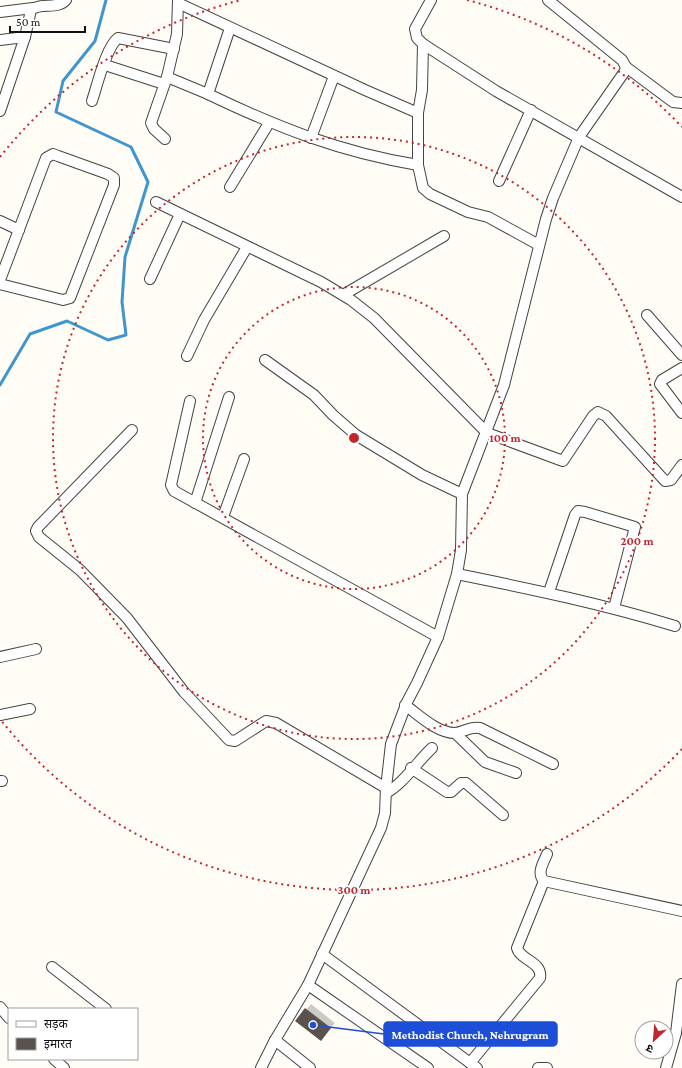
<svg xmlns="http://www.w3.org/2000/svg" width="682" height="1068" font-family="'Crimson Pro','Noto Sans Devanagari',serif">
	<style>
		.shadow { fill: #0003 }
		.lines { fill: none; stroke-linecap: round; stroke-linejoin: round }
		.stream { stroke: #3f96cf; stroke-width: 3 }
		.building { fill: #5a524d }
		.minor-casing { stroke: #444; stroke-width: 12 }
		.minor { stroke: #fff; stroke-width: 10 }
		.ring { fill: none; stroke: #c4262e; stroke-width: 2; stroke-dasharray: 2 4 }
		.centre { fill: #c4262e; stroke: #fff; stroke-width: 2 }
		.ring-label { font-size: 12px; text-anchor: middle; font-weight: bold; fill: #c4262e; stroke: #fff; stroke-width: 4; stroke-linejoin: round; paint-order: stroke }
		.leader { fill: none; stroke: #1d4ed8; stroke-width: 1.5 }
		.callout-dot { fill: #1d4ed8; stroke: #fff; stroke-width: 1.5 }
		.callout { fill: #1d4ed8; stroke: #1d4ed8; stroke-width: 1.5 }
		.callout-label { font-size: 12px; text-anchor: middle; font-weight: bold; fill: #fff }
	</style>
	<rect width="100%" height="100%" fill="#fffdf5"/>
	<polygon class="shadow" points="311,1004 335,1023 321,1040 297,1021"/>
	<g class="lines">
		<polyline class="stream" points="0,385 30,334 67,321 108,340 126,335 122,302 125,257 148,182 131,147 56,112 63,81 95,41 106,0"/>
	</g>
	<polygon class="building" points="305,1008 331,1028 321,1041 295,1021"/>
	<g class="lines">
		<defs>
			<g id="minor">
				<polyline points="178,0 177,34 167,77 208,94 230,28"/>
				<polyline points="431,0 415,29 417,38 423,44 496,91 682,197"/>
				<polyline points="178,3 365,90 418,113"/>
				<polyline points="0,12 33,8"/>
				<polyline points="0,40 25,37"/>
				<polyline points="423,44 422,90 418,113 418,165 423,188 430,194 468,212 488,217 539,245"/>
				<polyline points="105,65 164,84"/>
				<polyline points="626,67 673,102 682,103"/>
				<path d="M208 94C279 128 340 152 418 165"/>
				<path d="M92 101C97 86 106 47 118 38L174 49"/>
				<path d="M0 111 25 37 31 10C40 2 58 10 66 0"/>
				<polyline points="311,138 334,76"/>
				<polyline points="165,139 154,129 151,123 167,77"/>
				<polyline points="499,181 531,110"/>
				<polyline points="230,187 269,123"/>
				<polyline points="156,202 321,282 351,300 374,318 487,433 563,461 593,416 598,412 606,416 665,481 671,480 682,465"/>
				<polyline points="0,221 19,230"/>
				<polyline points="150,279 180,214"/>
				<polyline points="0,280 46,158 53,154 58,156 108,174 114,178 114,185 70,298 63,300 0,284"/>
				<polyline points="343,295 444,236"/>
				<polyline points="647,315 682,355"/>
				<polyline points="187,356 204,320 247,247"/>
				<polyline points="265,360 314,395 333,415 356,435 422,475 462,494"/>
				<polyline points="682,368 662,380 660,384 682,413"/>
				<polyline points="190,401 171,485 174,491 438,637"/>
				<polyline points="132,430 38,527 36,531 39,537 80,570 127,618 184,692 229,740 235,741 266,721 276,723 386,788"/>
				<polyline points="195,503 229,397"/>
				<polyline points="223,517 244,459"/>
				<path d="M457 574C531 589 603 604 675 626"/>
				<polyline points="549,592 575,515 578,511 585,512 635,527 614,608"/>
				<polyline points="0,657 36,649"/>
				<path d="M405 705C419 715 437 733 455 733 464 732 470 726 480 728L553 764"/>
				<polyline points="0,715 30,709"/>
				<polyline points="455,733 485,762 516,773"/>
				<polyline points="411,768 447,792 451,792 461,783 466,783 503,815"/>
				<polyline points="0,781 2,781"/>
				<path d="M386 793C403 784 417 762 432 748"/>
				<path d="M547 854C544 862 536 873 544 881L682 911"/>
				<polyline points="322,954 477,1068"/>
				<polyline points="52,967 106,1009"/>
				<polyline points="308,985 428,1068"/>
				<polyline points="0,1007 9,1018"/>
				<polyline points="275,1040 310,1068"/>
				<polyline points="54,1059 64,1068"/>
				<path d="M470 1063 540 978C543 962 520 960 517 948L544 881"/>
				<polyline points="261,1068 275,1040 308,985 381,828 385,813 386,788 391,744 407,702 417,683 438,637 457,574 461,550 462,494 504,385 546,219 553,198 579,137 625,71 626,67 622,60 548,0"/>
				<polyline points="538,1068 547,1068"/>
				<polyline points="666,1068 676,1033 682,984"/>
			</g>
		</defs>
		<use href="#minor" class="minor-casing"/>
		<use href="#minor" class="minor"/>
	</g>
	<g class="ring">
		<circle cx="354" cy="438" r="151"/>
		<circle cx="354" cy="438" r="301"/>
		<path d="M682 749A452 452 0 0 1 0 719M0 157A452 452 0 0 1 241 0M467 0A452 452 0 0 1 682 127"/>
	</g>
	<circle cx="354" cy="438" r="6" class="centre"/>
	<g class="ring-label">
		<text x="505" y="442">100 m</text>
		<text x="637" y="545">200 m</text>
		<text x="354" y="894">300 m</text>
	</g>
	<path class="leader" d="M313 1025L384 1034"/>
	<circle class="callout-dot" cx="313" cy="1025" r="4"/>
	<rect class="callout" x="384" y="1022" width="173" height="24" rx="4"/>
	<g class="callout-label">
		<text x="470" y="1039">Methodist Church, Nehrugram</text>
	</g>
	<rect x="8" y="1008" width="130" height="52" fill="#ffffff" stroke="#a0a0a0"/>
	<rect x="16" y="1021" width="20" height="6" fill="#ffffff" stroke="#a0a0a0"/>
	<text x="44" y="1028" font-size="12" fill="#111111">सड़क</text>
	<rect x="16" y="1038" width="20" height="12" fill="#5a524d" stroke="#a0a0a0"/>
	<text x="44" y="1048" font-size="12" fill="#111111">इमारत</text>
	<g transform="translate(654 1040) rotate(206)"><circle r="19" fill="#ffffff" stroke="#a0a0a0"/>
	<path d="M0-3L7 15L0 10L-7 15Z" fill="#c4262e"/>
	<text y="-6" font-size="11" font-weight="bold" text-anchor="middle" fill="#111111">उ</text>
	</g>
	<path d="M10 26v6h75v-6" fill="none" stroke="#111111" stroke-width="2"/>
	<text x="16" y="26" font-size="12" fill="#111111" stroke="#ffffff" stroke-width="3" paint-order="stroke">50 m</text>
</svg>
